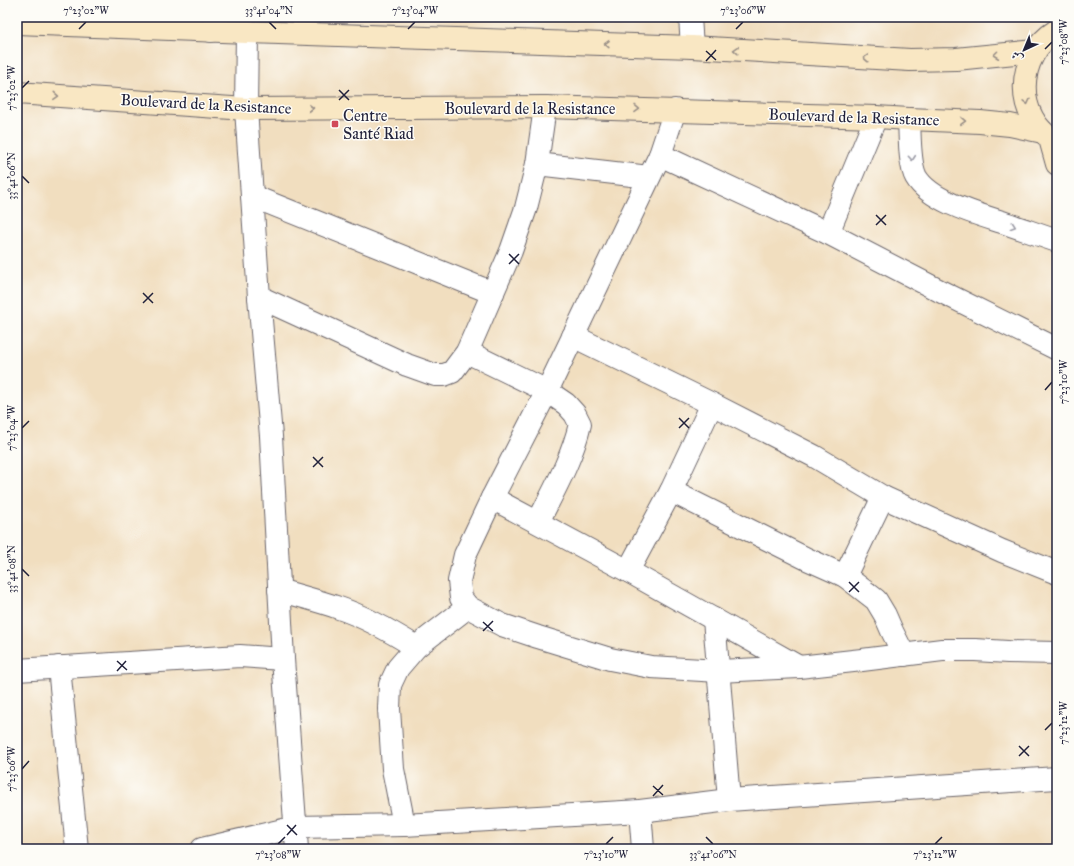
<svg xmlns="http://www.w3.org/2000/svg" width="1074" height="866" font-family="'IM FELL Great Primer',Amiri,serif">
	<style>
		.lines { fill: none; stroke-linecap: round; stroke-linejoin: round }
		.minor-casing { stroke: #6a6469; stroke-width: 24 }
		.secondary-casing { stroke: #6a6469; stroke-width: 24 }
		.minor { stroke: #fff; stroke-width: 22 }
		.secondary { stroke: #f9e7c3; stroke-width: 22 }
		.oneway { stroke: #988e86 }
		.oneway2 { stroke: #9c9ca7 }
		.ticks { fill: none; stroke: #22223b; stroke-width: 1.5 }
		.poi-dot { fill: #d1495b; stroke: #fdfcf7; stroke-width: 1.5 }
		.labels { text-anchor: middle; dominant-baseline: central; stroke-width: 3; stroke-linejoin: round; paint-order: stroke }
		.street-label { font-size: 16px; fill: #22223b; stroke: #fdfcf7 }
		.poi-label { font-size: 16px; fill: #22223b; stroke: #fdfcf7; text-anchor: start }
		.neatline { fill: none; stroke: #22223b; stroke-width: 1.5 }
		.ticks-label { font-size: 10px; text-anchor: middle; fill: #22223b }
	</style>
	<rect width="100%" height="100%" fill="#fdfcf7"/>
	<filter id="ink" filterUnits="userSpaceOnUse"><feTurbulence type="fractalNoise" baseFrequency=".025" numOctaves="2"/><feDisplacementMap in="SourceGraphic" scale="8" xChannelSelector="R" yChannelSelector="G"/><feConvolveMatrix kernelMatrix="1 2 1 2 8 2 1 2 1" color-interpolation-filters="sRGB"/></filter>
	<filter id="wash" filterUnits="userSpaceOnUse"><feTurbulence type="fractalNoise" baseFrequency=".012" numOctaves="4" result="noise"/><feDisplacementMap in="SourceGraphic" scale="16" xChannelSelector="R" yChannelSelector="G"/><feGaussianBlur stdDeviation="0.9" result="paint"/><feColorMatrix in="noise" values="0 0 0 0 0 0 0 0 0 0 0 0 0 0 0 0 0 1.4 0 .05"/><feComposite in="paint" operator="in"/></filter>
	<g filter="url(#wash)">
		<rect width="100%" height="100%" fill="#f1debf"/>
	</g>
	<g filter="url(#ink)">
		<g class="lines">
			<defs>
				<g id="minor">
					<polyline points="690,17 692,47"/>
					<polyline points="211,31 216,17"/>
					<polyline points="247,32 246,109 259,297 271,436 283,659 297,849"/>
					<polyline points="675,110 660,155 547,391 492,498 465,555 459,581 461,598 468,607 502,625 538,637 610,659 651,667 719,671 799,667 862,660 942,650 975,650 1008,652 1057,653"/>
					<path d="M909 119C910 135 909 164 916 177 930 201 977 214 1002 222 1020 228 1039 235 1057 241"/>
					<polyline points="660,155 828,233 940,291 1057,349"/>
					<polyline points="537,164 649,177"/>
					<polyline points="252,196 493,293"/>
					<polyline points="828,233 876,117"/>
					<polyline points="259,297 407,365 435,375 444,375 452,372 467,352 511,251 526,208 537,164 545,107"/>
					<polyline points="573,336 712,404 814,456 883,497 1002,551 1057,573"/>
					<path d="M467 352 547 391 566 404 575 414 580 424C572 459 554 490 538 522"/>
					<polyline points="671,491 807,559 845,576 876,600 885,615 892,631 904,655"/>
					<polyline points="492,498 628,571 799,667"/>
					<polyline points="628,571 671,491 712,404"/>
					<polyline points="845,576 883,497"/>
					<path d="M279 590C299 596 319 601 339 608 366 617 392 632 416 647"/>
					<polyline points="714,619 729,800"/>
					<polyline points="59,667 77,849"/>
					<polyline points="17,670 240,656 283,659"/>
					<polyline points="640,811 643,849"/>
					<polyline points="404,825 393,769 389,709 390,685 398,668 416,647 468,607"/>
					<polyline points="202,849 296,827 404,825 640,811 729,800 1057,778"/>
				</g>
				<g id="secondary">
					<polyline points="17,23 247,32 692,47 910,60 956,59 1035,51"/>
					<path d="M1057 30C1015 56 1013 117 1057 143"/>
					<polyline points="17,93 246,109 545,107 876,117 909,119 980,122 1010,125 1043,132"/>
					<polyline points="1050,139 1057,164"/>
				</g>
			</defs>
			<use href="#minor" class="minor-casing"/>
			<use href="#secondary" class="secondary-casing"/>
			<use href="#minor" class="minor"/>
			<use href="#secondary" class="secondary"/>
		</g>
		<defs><path id="oneway-chevron" d="M-2-3.5L2.5 0L-2 3.5" fill="none" stroke-width="1.6" stroke-linecap="round" stroke-linejoin="round"/></defs>
		<g class="oneway">
			<use href="#oneway-chevron" transform="translate(607 44) rotate(-178)"/>
			<use href="#oneway-chevron" transform="translate(736 50) rotate(-176)"/>
			<use href="#oneway-chevron" transform="translate(996 55) rotate(173)"/>
			<use href="#oneway-chevron" transform="translate(866 58) rotate(-176)"/>
			<use href="#oneway-chevron" transform="translate(56 96) rotate(4)"/>
			<use href="#oneway-chevron" transform="translate(1027 102) rotate(77)"/>
			<use href="#oneway-chevron" transform="translate(311 108)"/>
			<use href="#oneway-chevron" transform="translate(637 109) rotate(1)"/>
			<use href="#oneway-chevron" transform="translate(963 121) rotate(2)"/>
		</g>
		<g class="oneway2">
			<use href="#oneway-chevron" transform="translate(912 158) rotate(85)"/>
			<use href="#oneway-chevron" transform="translate(1013 226) rotate(19)"/>
		</g>
	</g>
	<path class="ticks" d="M269 22 276 29M79 29 86 22M408 29 415 22M736 29 743 22M1045 49 1052 42M706 51 716 60M706 61 716 50M22 88 29 81M339 90 349 100M339 100 349 90M22 176 29 183M876 215 886 225M876 225 886 215M509 254 519 264M509 264 519 254M143 293 153 303M143 303 153 293M1045 390 1052 382M679 418 689 428M22 428 29 421M679 428 689 418M313 457 323 467M313 467 323 457M22 569 29 576M849 582 859 592M849 592 859 582M483 622 493 631M483 631 493 621M117 661 127 670M117 671 126 661M1045 730 1052 723M1019 746 1029 756M1019 756 1029 746M22 769 29 761M653 786 663 795M653 796 663 785M287 825 297 835M287 835 296 825M706 837 713 844M278 844 285 837M606 844 613 837M935 844 942 837"/>
	<rect class="poi-dot" x="331" y="120" width="8" height="8" rx="2"/>
	<g class="labels">
		<g class="street-label">
			<text transform="translate(206 104) rotate(3)">Boulevard de la Resistance</text>
			<text x="530" y="108">Boulevard de la Resistance</text>
			<text transform="translate(854 117) rotate(2)">Boulevard de la Resistance</text>
		</g>
		<g class="poi-label">
			<text x="343" y="115">Centre<tspan x="343" dy="18">Santé Riad</tspan></text>
		</g>
	</g>
	<rect width="1074" height="866" fill="none" stroke="#fdfcf7" stroke-width="44"/>
	<g transform="translate(1024 50) rotate(224)" stroke="#fdfcf7" stroke-width="3" paint-order="stroke">
	<path d="M0-3L7 15L0 10L-7 15Z" fill="#22223b"/>
	<text y="-6" font-size="11" font-weight="bold" text-anchor="middle" fill="#22223b">ش</text>
	</g>
	<rect x="22" y="22" width="1030" height="822" class="neatline"/>
	<g class="ticks-label">
		<text x="86" y="14">7°23'02"W</text>
		<text x="269" y="14">33°41'04"N</text>
		<text x="415" y="14">7°23'04"W</text>
		<text x="743" y="14">7°23'06"W</text>
		<text transform="translate(1063 42) rotate(-90)" y="4">7°23'08"W</text>
		<text transform="translate(11 88) rotate(-90)" y="4">7°23'02"W</text>
		<text transform="translate(11 176) rotate(-90)" y="4">33°41'06"N</text>
		<text transform="translate(1063 382) rotate(-90)" y="4">7°23'10"W</text>
		<text transform="translate(11 428) rotate(-90)" y="4">7°23'04"W</text>
		<text transform="translate(11 569) rotate(-90)" y="4">33°41'08"N</text>
		<text transform="translate(1063 723) rotate(-90)" y="4">7°23'12"W</text>
		<text transform="translate(11 769) rotate(-90)" y="4">7°23'06"W</text>
		<text x="278" y="858">7°23'08"W</text>
		<text x="606" y="858">7°23'10"W</text>
		<text x="713" y="858">33°41'06"N</text>
		<text x="935" y="858">7°23'12"W</text>
	</g>
</svg>
